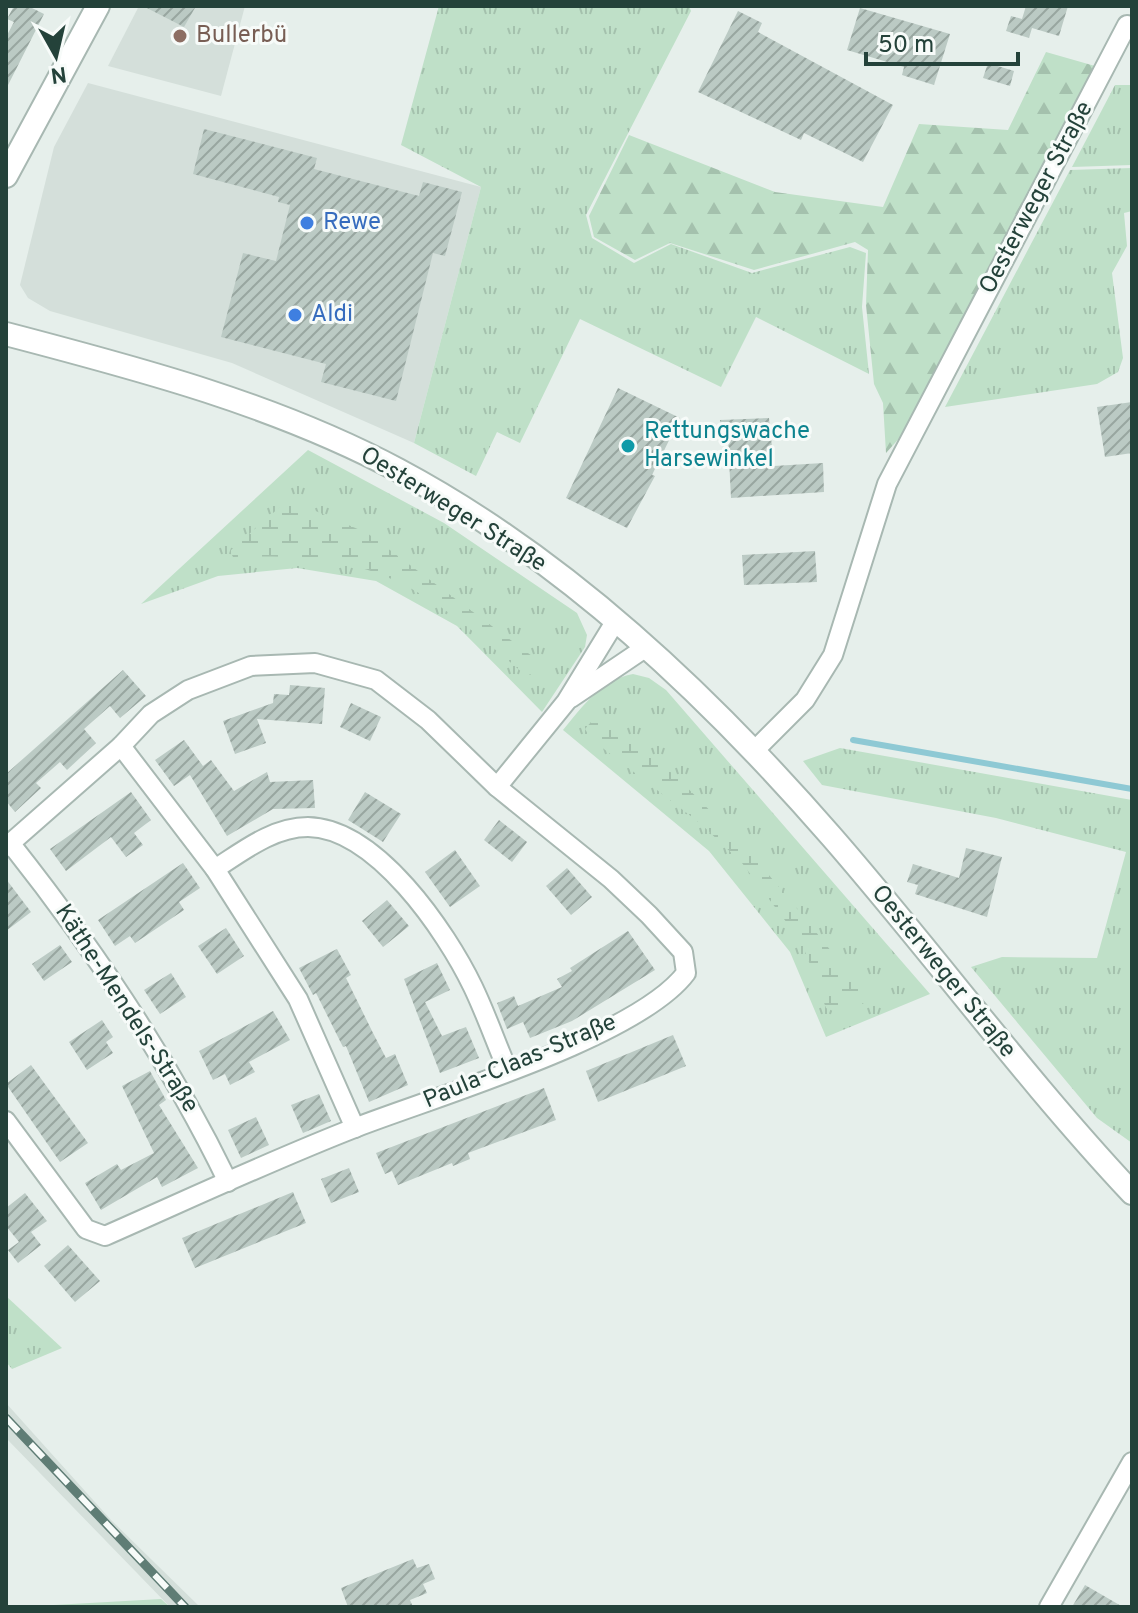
<svg xmlns="http://www.w3.org/2000/svg" width="1138" height="1613" font-family="Overpass,sans-serif">
	<style>
		.built { fill: #d4dfda }
		.grass { fill: url(#grass-tufts) }
		.forest { fill: url(#forest-firs) }
		.wetland { fill: url(#wetland-marsh) }
		.lines { fill: none; stroke-linecap: round; stroke-linejoin: round }
		.stream { stroke: #8ec9d4; stroke-width: 6 }
		.building { fill: url(#building-hatch) }
		.minor-casing { stroke: #a8b8b2; stroke-width: 22 }
		.tertiary-casing { stroke: #a8b8b2; stroke-width: 26 }
		.minor { stroke: #fff; stroke-width: 18 }
		.tertiary { stroke: #fff; stroke-width: 22 }
		.rail-casing { stroke: #5f7d75; stroke-width: 9 }
		.rail { stroke: #f7fbf9; stroke-width: 6; stroke-dasharray: 18; stroke-linecap: butt }
		.education-dot { fill: #8d6e63; stroke: #f7fbf9; stroke-width: 3 }
		.shop-dot { fill: #3f7fe0; stroke: #f7fbf9; stroke-width: 3 }
		.culture-dot { fill: #0f9aa8; stroke: #f7fbf9; stroke-width: 3 }
		.labels { text-anchor: middle; dominant-baseline: central; stroke-width: 6; stroke-linejoin: round; paint-order: stroke }
		.education-label { font-size: 24px; fill: #785e54; stroke: #f7fbf9; text-anchor: start }
		.street-label { font-size: 24px; fill: #24423a; stroke: #f7fbf9 }
		.shop-label { font-size: 24px; fill: #366cbe; stroke: #f7fbf9; text-anchor: start }
		.culture-label { font-size: 24px; fill: #0d838f; stroke: #f7fbf9; text-anchor: start }
	</style>
	<defs>
		<pattern id="grass-tufts" width="24" height="20" patternUnits="userSpaceOnUse" patternTransform="scale(2)"><rect width="24" height="20" fill="#bfe0c8"/><path d="M3 7l-1-3M5 7V3M7 7l1-3M15 17l-1-3M17 17v-4M19 17l1-3" fill="none" stroke="#a4c1ad"/></pattern>
		<pattern id="forest-firs" width="22" height="20" patternUnits="userSpaceOnUse" patternTransform="scale(2)"><rect width="22" height="20" fill="#bfe0c8"/><path d="M5 1l3.5 6h-7zM16 11l3.5 6h-7z" fill="#a4c1ad"/></pattern>
		<pattern id="wetland-marsh" width="20" height="14" patternUnits="userSpaceOnUse" patternTransform="scale(2)"><rect width="20" height="14" fill="#bfe0c8"/><path d="M1 5h8M5 5V1M11 12h8M15 12V8" fill="none" stroke="#a4c1ad"/></pattern>
		<pattern id="building-hatch" width="6" height="6" patternUnits="userSpaceOnUse" patternTransform="scale(2)"><rect width="6" height="6" fill="#bbcac4"/><path d="M-1 1l2-2M0 6l6-6M5 7l2-2" fill="none" stroke="#98a6a0"/></pattern>
	</defs>
	<rect width="100%" height="100%" fill="#e6efeb"/>
	<g class="built">
		<polygon points="139,6 245,6 221,96 108,66"/>
		<polygon points="88,83 481,187 414,443 232,363 50,311 28,298 20,285 54,147"/>
		<polygon points="6,1403 111,1520 200,1607 170,1607 6,1438"/>
	</g>
	<g class="grass">
		<polygon points="439,6 689,6 691,11 586,215 592,238 634,263 671,244 752,273 850,247 866,253 862,307 869,374 756,317 721,387 580,319 520,443 497,432 476,476 414,443 481,187 401,145"/>
		<polygon points="1115,85 1132,85 1132,165 1072,167"/>
		<polygon points="1132,168 1132,211 1124,213 1127,246 1112,273 1123,358 1118,372 1097,384 945,407 1070,170"/>
		<polygon points="308,450 444,523 577,613 587,635 585,647 542,712 457,626 376,581 297,568 218,576 141,604"/>
		<path d="M633 674 649 678 666 690 930 994 826 1037 790 952 709 851 563 730C582 707 602 679 633 674Z"/>
		<polygon points="840,748 1132,800 1132,1143 1097,1118 971,967 1002,957 1097,958 1126,852 996,818 822,785 803,761"/>
		<polygon points="6,1296 62,1348 12,1369 6,1362"/>
		<polygon points="161,1599 170,1607 18,1607"/>
	</g>
	<polygon class="forest" points="1046,52 1095,66 904,433 886,453 883,403 874,384 866,305 868,250 855,242 754,270 670,243 635,260 594,237 589,216 629,135 775,192 883,207 919,124 1008,130"/>
	<g class="wetland">
		<path d="M297 503 367 533 536 659V675L524 674C418 583 377 552 233 557L230 551 281 506Z"/>
		<path d="M605 721C633 735 654 757 677 778 748 845 807 919 866 996L864 1003 840 1014 826 1008 802 943 742 863 701 824 591 739 585 729 591 722Z"/>
	</g>
	<g class="lines">
		<polyline class="stream" points="853,740 1132,789"/>
	</g>
	<g class="building">
		<polygon points="14,6 28,6 44,14 6,89 6,37 14,22 7,19"/>
		<polygon points="143,6 196,6 184,27"/>
		<polygon points="1026,6 1068,6 1059,36 1032,28 1029,38 1006,31 1011,16 1022,19"/>
		<polygon points="860,8 950,34 934,85 902,75 904,67 847,50"/>
		<polygon points="738,11 762,23 758,32 893,105 863,162 804,133 801,140 698,92"/>
		<polygon points="988,63 1014,71 1010,86 983,78"/>
		<polygon points="204,129 317,158 314,169 419,196 423,182 462,192 445,256 433,253 396,401 321,382 326,364 221,337 243,253 276,261 290,205 278,202 279,197 193,174"/>
		<polygon points="618,388 680,418 652,475 655,476 627,528 566,498"/>
		<polygon points="1132,402 1132,453 1105,457 1097,407"/>
		<polygon points="769,418 774,466 823,463 824,492 731,498 728,439 721,439 720,420"/>
		<polygon points="815,551 817,582 744,585 742,555"/>
		<polygon points="123,670 146,696 120,718 110,706 84,729 96,743 67,770 60,762 36,783 41,788 15,812 6,801 6,774"/>
		<polygon points="290,685 325,688 322,724 257,719 266,743 235,754 223,721 273,703 274,694 289,695"/>
		<polygon points="351,703 381,717 370,741 340,727"/>
		<polygon points="184,740 203,766 211,760 234,791 267,772 270,782 313,780 315,808 273,809 227,836 190,775 174,786 155,760"/>
		<polygon points="131,792 151,820 134,833 143,845 126,857 111,837 66,871 50,849"/>
		<polygon points="365,792 401,814 383,842 348,820"/>
		<polygon points="499,820 527,842 512,862 484,840"/>
		<polygon points="966,848 1002,857 987,917 915,894 918,885 907,882 913,864 959,878"/>
		<polygon points="455,850 480,886 450,907 425,872"/>
		<polygon points="183,863 200,888 179,902 184,910 135,943 130,936 115,946 98,920"/>
		<polygon points="567,868 592,897 571,915 546,886"/>
		<polygon points="6,879 31,912 6,931"/>
		<polygon points="387,900 409,926 383,947 362,921"/>
		<polygon points="226,928 244,956 217,974 198,946"/>
		<polygon points="628,931 655,970 572,1021 530,1038 523,1022 507,1029 497,1003 514,996 518,1006 562,987 557,979 572,971 570,968"/>
		<polygon points="60,945 72,962 44,981 32,964"/>
		<polygon points="337,949 351,975 346,978 373,1033 386,1058 395,1054 408,1085 369,1102 346,1046 343,1047 316,993 313,995 299,968"/>
		<polygon points="437,963 450,990 425,1002 442,1036 466,1027 479,1058 440,1073 404,979"/>
		<polygon points="171,973 186,997 160,1014 144,990"/>
		<polygon points="273,1011 290,1040 249,1062 255,1072 230,1085 225,1074 213,1080 199,1051"/>
		<polygon points="102,1020 113,1037 106,1042 113,1053 87,1070 69,1042"/>
		<polygon points="673,1035 686,1066 598,1102 586,1071"/>
		<polygon points="31,1065 88,1143 60,1162 6,1084"/>
		<polygon points="150,1071 166,1100 159,1105 198,1168 162,1187 157,1177 101,1210 85,1183 117,1164 121,1170 154,1153 122,1086"/>
		<polygon points="544,1088 556,1120 468,1153 470,1159 453,1166 452,1163 398,1185 392,1171 385,1174 376,1153"/>
		<polygon points="319,1094 331,1121 303,1133 291,1105"/>
		<polygon points="256,1117 269,1145 241,1158 228,1130"/>
		<polygon points="349,1168 359,1192 331,1203 321,1179"/>
		<polygon points="293,1192 306,1223 195,1268 182,1238"/>
		<polygon points="25,1193 47,1221 31,1232 41,1245 18,1263 8,1250 19,1242 6,1226 6,1208"/>
		<polygon points="68,1245 100,1281 75,1302 44,1266"/>
		<polygon points="413,1559 417,1568 429,1564 435,1579 423,1584 427,1593 410,1600 413,1607 348,1607 341,1588"/>
		<polygon points="1085,1585 1123,1607 1072,1607"/>
	</g>
	<g class="lines">
		<defs>
			<g id="minor">
				<polyline points="571,698 645,648"/>
				<polyline points="121,746 215,869 298,999 355,1128"/>
				<polyline points="754,751 805,700 833,655 887,484 1127,25"/>
				<polyline points="497,787 566,702 615,622"/>
				<path d="M11 844C95 950 169 1060 228 1182"/>
				<path d="M6 847 121 746 151 714 188 690 251 666 315 663 376 680 428 720 497 787 611 879 649 915 683 952 686 973C638 1037 437 1096 357 1127 272 1160 189 1199 105 1236L86 1229 6 1121"/>
				<path d="M215 869C243 851 273 827 308 827 376 828 446 931 473 987 486 1014 496 1043 508 1071"/>
				<polyline points="1049,1607 1132,1462"/>
			</g>
			<g id="tertiary">
				<polyline points="6,176 98,6"/>
				<path d="M6 334C140 369 276 405 398 470 565 559 708 695 831 836 933 953 1025 1079 1132 1193"/>
			</g>
		</defs>
		<use href="#minor" class="minor-casing"/>
		<use href="#tertiary" class="tertiary-casing"/>
		<use href="#minor" class="minor"/>
		<use href="#tertiary" class="tertiary"/>
		<defs>
			<polyline id="rail" points="6,1418 185,1607"/>
		</defs>
		<use href="#rail" class="rail-casing"/>
		<use href="#rail" class="rail"/>
	</g>
	<circle class="education-dot" cx="180" cy="36" r="8"/>
	<g class="shop-dot">
		<circle cx="307" cy="223" r="8"/>
		<circle cx="295" cy="315" r="8"/>
	</g>
	<circle class="culture-dot" cx="628" cy="446" r="8"/>
	<g class="labels">
		<g class="education-label">
			<text x="196" y="36">Bullerbü</text>
		</g>
		<g class="street-label">
			<text transform="translate(1037 198) rotate(-62)">Oesterweger Straße</text>
			<text transform="translate(453 510) rotate(32)">Oesterweger Straße</text>
			<text transform="translate(943 972) rotate(51)">Oesterweger Straße</text>
			<text transform="translate(126 1009) rotate(57)">Käthe-Mendels-Straße</text>
			<text transform="translate(520 1062) rotate(-23)">Paula-Claas-Straße</text>
		</g>
		<g class="shop-label">
			<text x="323" y="223">Rewe</text>
			<text x="311" y="315">Aldi</text>
		</g>
		<g class="culture-label">
			<text x="644" y="432">Rettungswache<tspan x="644" dy="28">Harsewinkel</tspan></text>
		</g>
	</g>
	<rect width="1138" height="1613" fill="none" stroke="#24423a" stroke-width="16"/>
	<g transform="translate(56 56) rotate(172)" stroke="#f7fbf9" stroke-width="6" paint-order="stroke">
	<path d="M0-6L14 30L0 20L-14 30Z" fill="#24423a"/>
	<text y="-12" font-size="22" font-weight="bold" text-anchor="middle" fill="#24423a">N</text>
	</g>
	<path d="M866 52v12h152v-12" fill="none" stroke="#24423a" stroke-width="4"/>
	<text x="878" y="52" font-size="24" fill="#24423a" stroke="#f7fbf9" stroke-width="6" paint-order="stroke">50 m</text>
</svg>
